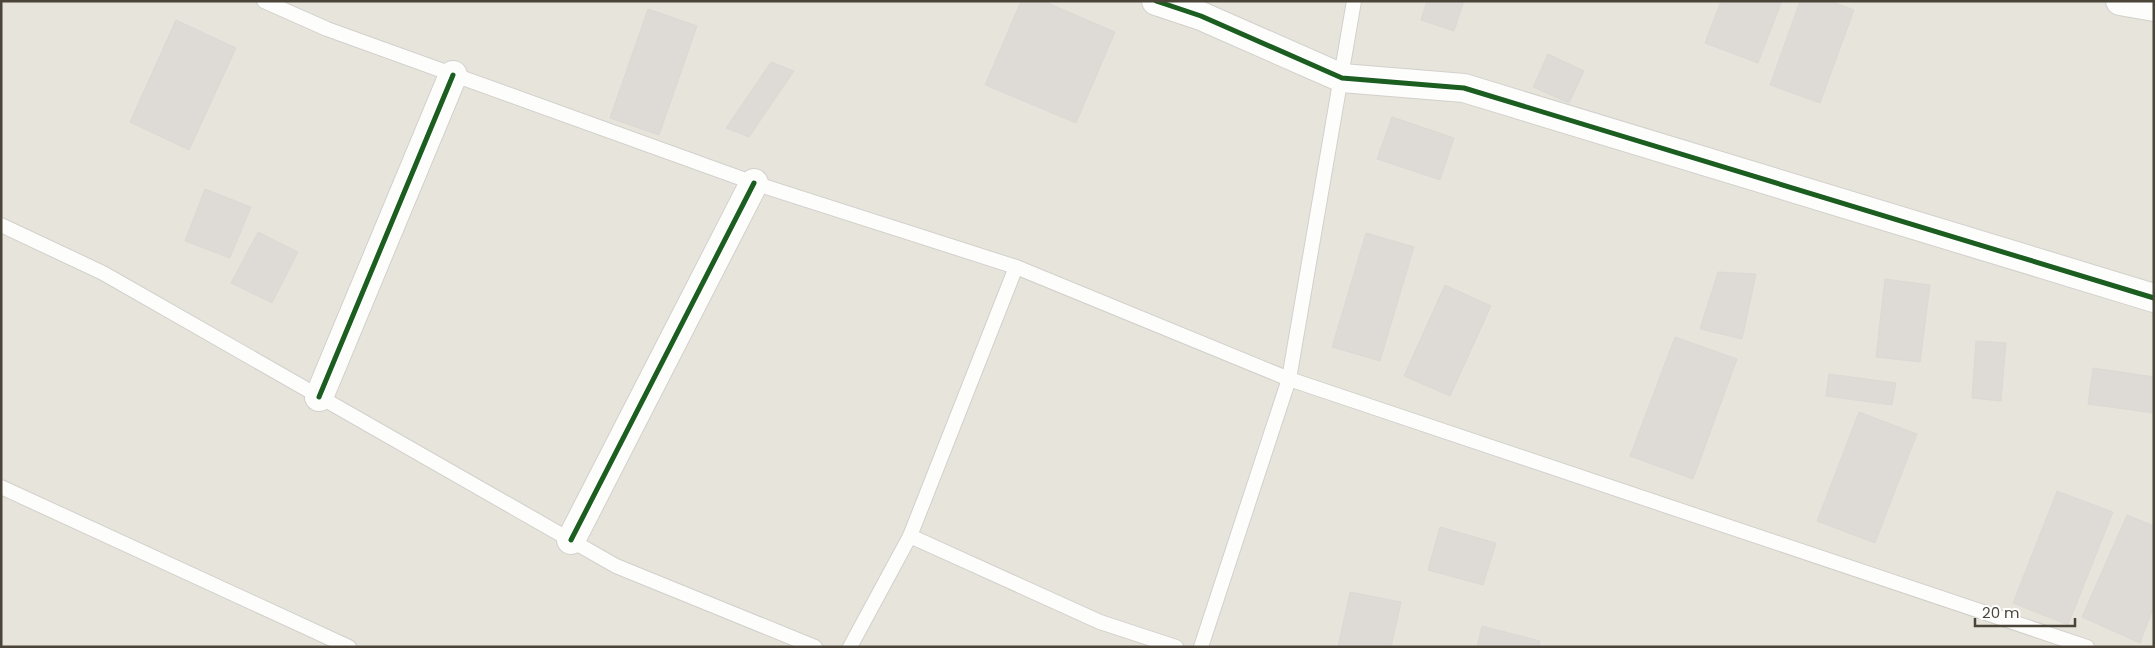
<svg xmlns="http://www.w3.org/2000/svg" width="2155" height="648" font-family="Poppins,sans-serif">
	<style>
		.residential { fill: #e7e4dc }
		.building { fill: #dedbd6; stroke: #dcd9d4 }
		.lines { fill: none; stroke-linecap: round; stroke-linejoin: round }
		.service-casing { stroke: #d2d0cb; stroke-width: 16 }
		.minor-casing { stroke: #d2d0cb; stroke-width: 30 }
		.service { stroke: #fdfdfc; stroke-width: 14 }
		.minor { stroke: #fdfdfc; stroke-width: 28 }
		.cycleway-casing { stroke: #fff; stroke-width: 8 }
		.cycleway { stroke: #1b5e20; stroke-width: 5 }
	</style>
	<rect width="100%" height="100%" fill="#f4f2ee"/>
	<rect class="residential" x="1" y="1" width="2153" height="646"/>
	<g class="building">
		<polygon points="1021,1 1043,1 1115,32 1076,123 985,85"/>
		<polygon points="1427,1 1464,1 1454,31 1421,20"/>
		<polygon points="1721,1 1782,1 1758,63 1705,43"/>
		<polygon points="1800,1 1830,1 1854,10 1820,103 1770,85"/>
		<polygon points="648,9 697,26 659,135 610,118"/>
		<polygon points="176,20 236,48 189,150 130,122"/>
		<polygon points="1548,54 1584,71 1569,103 1533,87"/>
		<polygon points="771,62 794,71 749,137 726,128"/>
		<polygon points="1392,117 1454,138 1440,180 1377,159"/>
		<polygon points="205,189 251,207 230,258 185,241"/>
		<polygon points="258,232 298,252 272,303 231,283"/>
		<polygon points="1366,233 1414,247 1380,361 1332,347"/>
		<polygon points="1718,272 1756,274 1742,339 1700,329"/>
		<polygon points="1885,279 1930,285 1920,362 1876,357"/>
		<polygon points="1445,285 1491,306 1450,396 1404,376"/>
		<polygon points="1675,337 1737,359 1693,479 1630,456"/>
		<polygon points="1976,341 2006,343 2001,401 1972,398"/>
		<polygon points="2093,368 2154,377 2154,413 2088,404"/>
		<polygon points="1829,374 1896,383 1892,405 1826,396"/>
		<polygon points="1859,412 1917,434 1875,543 1817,521"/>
		<polygon points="2057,491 2113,512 2068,625 2013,603"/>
		<polygon points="2127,515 2154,526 2154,606 2140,643 2082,617"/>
		<polygon points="1440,527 1496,543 1483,585 1428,570"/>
		<polygon points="1350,592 1401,602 1391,647 1338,647"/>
		<polygon points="1482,626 1540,641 1539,647 1477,647"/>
	</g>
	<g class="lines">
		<defs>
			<g id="service">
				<polyline points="264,1 327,29 754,183 1016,267 1289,379 2087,647"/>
				<polyline points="1,225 103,273 616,566 815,647"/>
				<polyline points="1,487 349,647"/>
				<polyline points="910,536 1100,622 1176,647"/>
				<polyline points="850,647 910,536 1016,267"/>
				<polyline points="1201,647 1289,379 1354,1"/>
			</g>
			<g id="minor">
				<polyline points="1156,1 1201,16 1342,78 1464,88 2154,298"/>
				<polyline points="2120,1 2154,7"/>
				<polyline points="319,397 453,75"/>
				<polyline points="571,540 754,183"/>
			</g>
		</defs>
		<use href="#service" class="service-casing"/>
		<use href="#minor" class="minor-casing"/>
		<use href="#service" class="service"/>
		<use href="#minor" class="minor"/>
		<defs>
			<g id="cycleway">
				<polyline points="1156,1 1201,16 1342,78 1464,88 2154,298"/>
				<polyline points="319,397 453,75"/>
				<polyline points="571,540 754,183"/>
			</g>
		</defs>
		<use href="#cycleway" class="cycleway-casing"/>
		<use href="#cycleway" class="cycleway"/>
	</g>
	<rect width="2155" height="648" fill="none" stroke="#4b4439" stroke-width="5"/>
	<path d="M1975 618v8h100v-8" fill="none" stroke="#4b4439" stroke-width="2.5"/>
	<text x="1982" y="618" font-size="15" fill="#4b4439" stroke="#ffffff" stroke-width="4" paint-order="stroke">20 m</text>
</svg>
